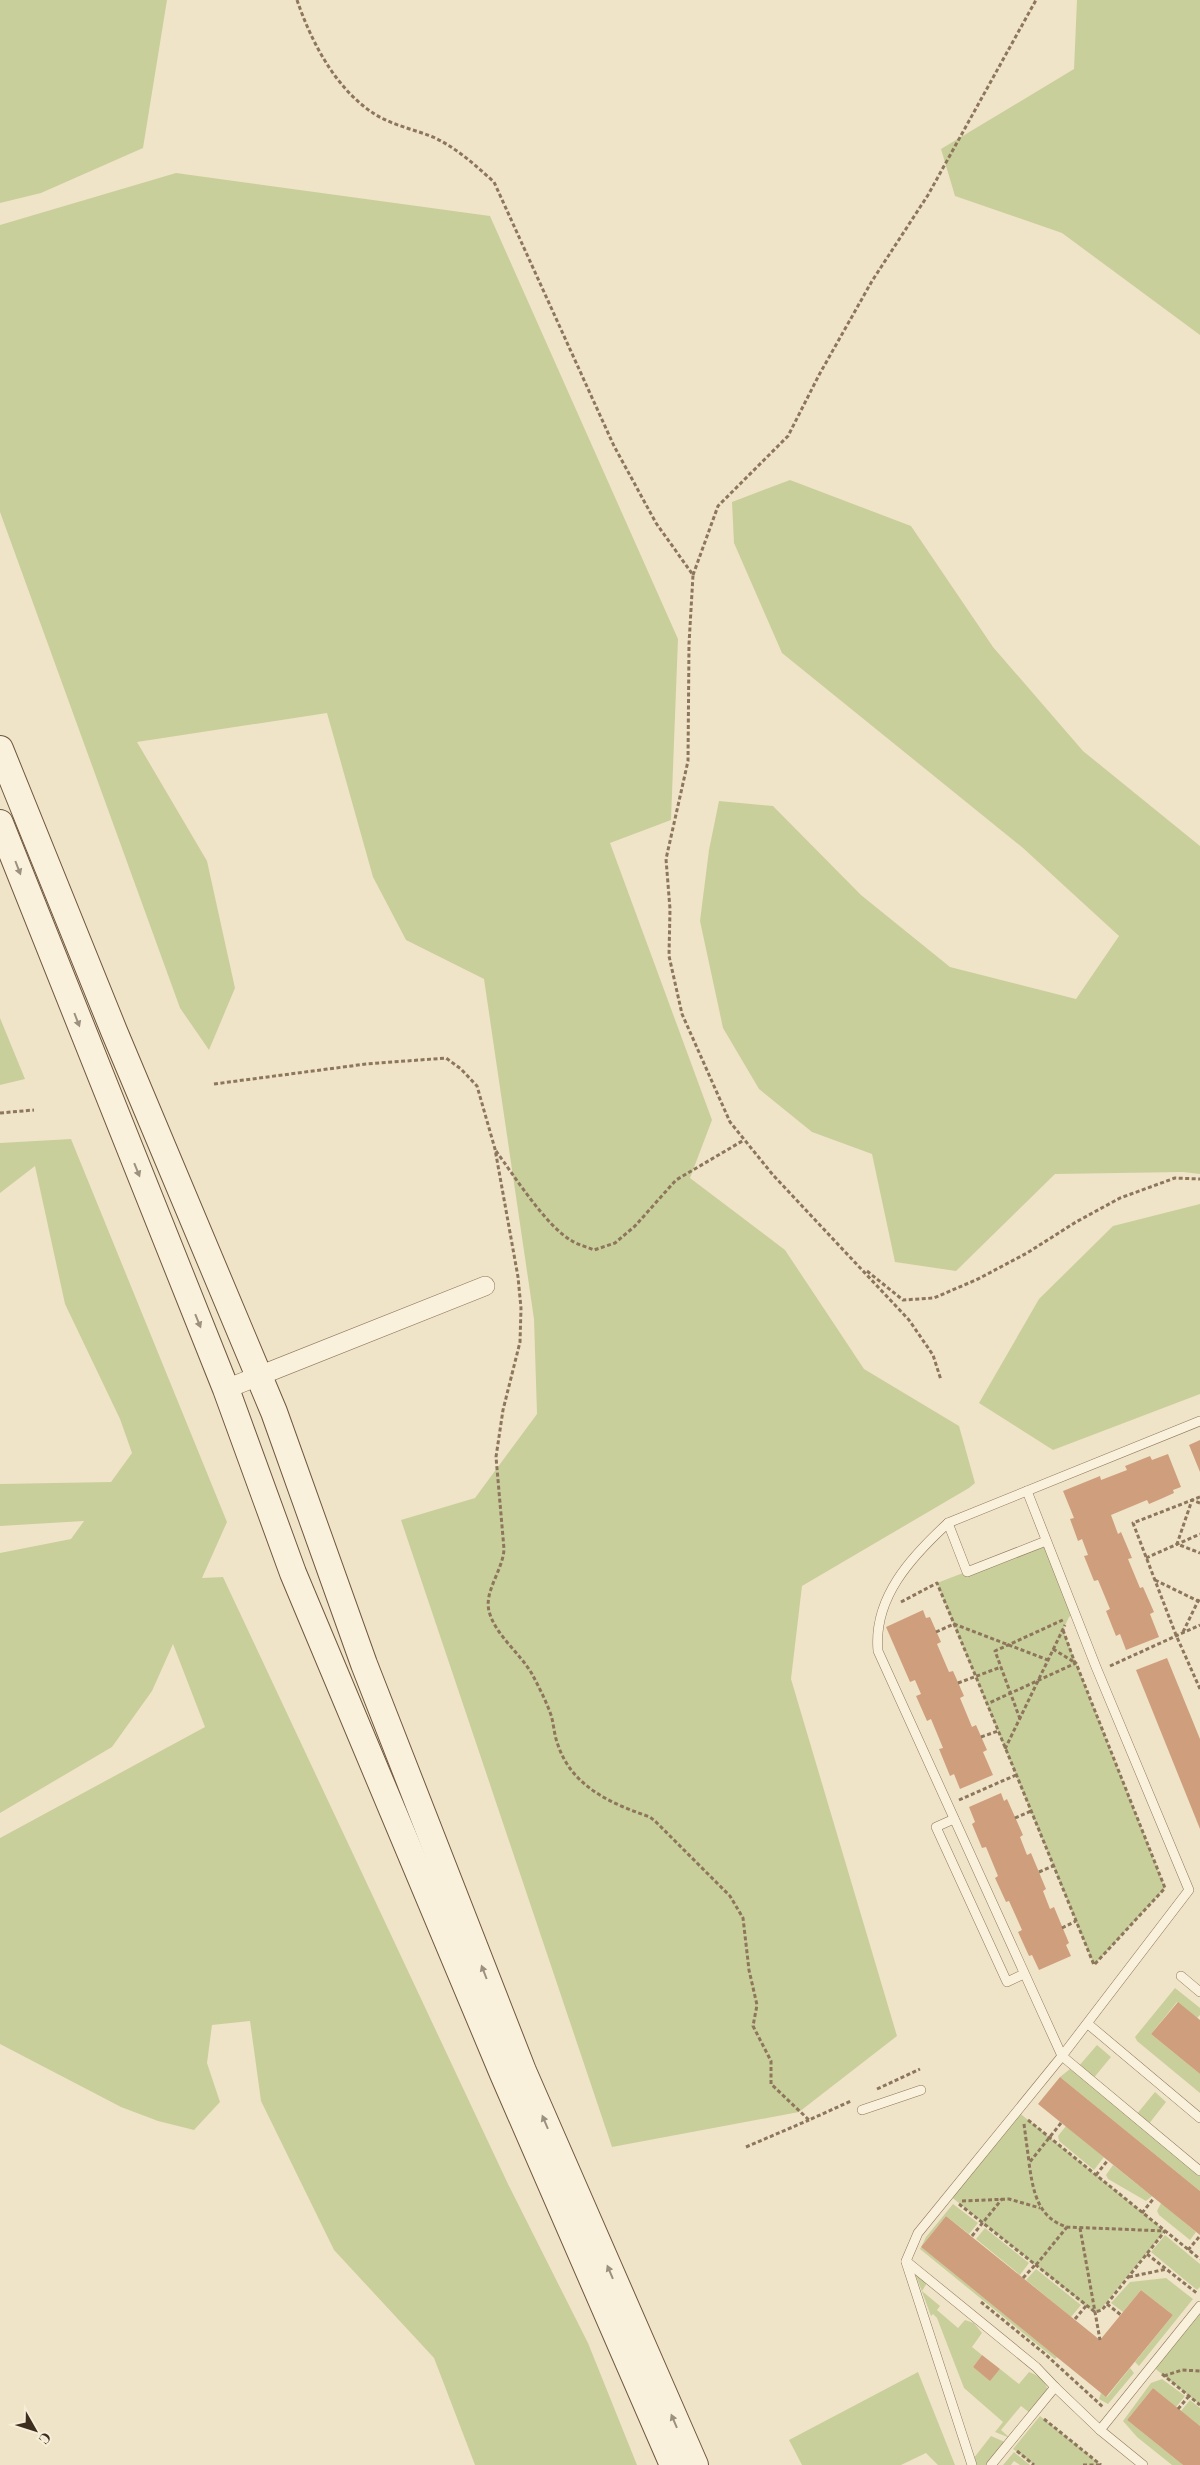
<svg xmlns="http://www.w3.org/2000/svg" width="1200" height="2465" font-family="'Playfair Display',serif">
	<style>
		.green { fill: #c9cf9b }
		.building { fill: #cf9f7d }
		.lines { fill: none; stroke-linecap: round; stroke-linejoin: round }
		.service-casing { stroke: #8d765c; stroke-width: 10 }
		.minor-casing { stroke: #8d765c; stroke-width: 20 }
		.secondary-casing { stroke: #6f573f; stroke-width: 28 }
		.path { stroke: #8d765c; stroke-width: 3; stroke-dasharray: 4 2.5; stroke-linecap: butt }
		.service { stroke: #faf1dc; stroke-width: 9 }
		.minor { stroke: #faf1dc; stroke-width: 19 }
		.secondary { stroke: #faf1dc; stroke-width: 26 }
		.oneway { fill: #9c907e }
	</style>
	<rect width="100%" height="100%" fill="#f0e4c8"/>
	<g class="green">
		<polygon points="0,0 167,0 143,148 41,193 0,203"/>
		<polygon points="1077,0 1200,0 1200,335 1062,233 955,196 941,149 1074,69"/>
		<polygon points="176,173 490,216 678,639 671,820 610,843 712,1120 690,1178 785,1250 864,1369 959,1426 975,1483 969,1488 802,1586 791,1679 897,2036 799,2112 612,2147 401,1520 475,1498 537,1414 534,1319 484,979 406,940 373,877 327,713 137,742 207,861 235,988 209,1050 180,1008 0,512 0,225"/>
		<polygon points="790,480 911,526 993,647 1083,751 1200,846 1200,1174 1183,1172 1055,1174 956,1271 895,1262 872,1154 812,1132 759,1089 723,1028 700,921 709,850 719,801 773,806 861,895 950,967 1076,999 1119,936 1023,848 782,653 734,543 732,502"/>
		<polygon points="0,1018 25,1079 0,1085"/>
		<polygon points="71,1139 227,1522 202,1578 223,1577 508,2184 588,2343 637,2465 475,2465 434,2358 334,2250 261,2101 250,2021 212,2025 207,2063 220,2102 194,2130 158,2121 121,2107 0,2044 0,1838 205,1727 173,1644 152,1691 112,1747 0,1813 0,1553 71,1539 84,1521 0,1526 0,1484 111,1482 132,1453 120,1419 65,1304 35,1166 0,1193 0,1143"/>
		<polygon points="1200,1204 1200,1394 1053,1450 979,1403 1039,1299 1113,1226"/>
		<polygon points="1046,1541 1075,1614 1069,1617 1063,1630 1165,1888 1094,1965 937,1583"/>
		<polygon points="1175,1988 1200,2008 1200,2015 1197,2018 1177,2002 1151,2034 1200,2074 1200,2093 1137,2041 1135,2037"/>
		<polygon points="1097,2045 1111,2057 1092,2080 1078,2067"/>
		<polygon points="1070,2069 1200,2175 1200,2191 1060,2077"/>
		<polygon points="1155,2092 1166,2102 1148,2125 1136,2115"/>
		<polygon points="1017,2111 1165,2231 1099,2311 1092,2311 949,2195"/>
		<polygon points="1066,2126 1104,2157 1094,2170 1059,2141 1058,2136"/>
		<polygon points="1113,2165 1152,2196 1146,2201 1108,2179 1106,2175"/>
		<polygon points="1161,2203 1196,2232 1190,2240 1159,2215 1157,2211"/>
		<polygon points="953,2204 978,2223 969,2234 946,2216 921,2247 1057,2357 1055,2359 920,2249 926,2237"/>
		<polygon points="985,2228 1029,2263 1020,2275 976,2239"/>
		<polygon points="1165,2235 1200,2264 1200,2287 1197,2290 1151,2252"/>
		<polygon points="1036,2269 1081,2305 1071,2317 1026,2280"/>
		<path d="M915 2273 927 2283 922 2291 940 2306 937 2310 958 2328 965 2320 974 2323 982 2333 972 2347 982 2355 973 2367 990 2380 1000 2369 1019 2384 1029 2372C1038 2375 1044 2380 1048 2390L1030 2413 1021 2406 1001 2430 1010 2438 995 2432 1003 2422 964 2388 937 2318 933 2314 931 2316Z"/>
		<polygon points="1166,2278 1193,2299 1139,2366 1135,2362 1173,2315 1141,2290 1123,2312 1111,2303 1130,2282"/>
		<polygon points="1200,2306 1200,2405 1152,2366"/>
		<polygon points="1130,2368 1134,2373 1108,2404 1099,2399 1101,2393 1107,2397"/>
		<polygon points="918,2372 955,2465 938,2465 926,2453 901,2465 802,2465 789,2440"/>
		<polygon points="1162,2379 1185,2396 1176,2407 1153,2388 1127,2420 1183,2465 1172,2465 1137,2437 1123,2421 1151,2383"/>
		<polygon points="1190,2400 1200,2408 1200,2426 1181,2411"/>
		<polygon points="1040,2416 1101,2465 1034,2465 1013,2449"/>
		<polygon points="991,2436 1007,2443 989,2465 976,2465 973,2459"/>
		<polygon points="1014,2452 1030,2465 1020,2465 1014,2461 1011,2465 1003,2465"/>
	</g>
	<g class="building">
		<polygon points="1200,1440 1200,1472 1189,1445"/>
		<polygon points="1168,1454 1181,1487 1173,1490 1174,1493 1163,1498 1149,1504 1147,1500 1111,1515 1118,1534 1121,1532 1132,1558 1128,1559 1140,1588 1143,1587 1154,1612 1150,1614 1159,1637 1126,1650 1120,1634 1116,1636 1106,1611 1110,1609 1098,1580 1094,1581 1084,1556 1088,1555 1082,1539 1078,1541 1070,1519 1074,1518 1063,1491 1100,1476 1101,1480 1127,1470 1125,1466 1150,1456 1152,1460"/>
		<polygon points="923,1610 926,1618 930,1617 941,1642 937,1644 949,1672 953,1671 964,1696 960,1698 972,1727 976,1725 987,1750 983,1752 993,1775 960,1789 954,1774 950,1776 939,1749 943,1748 931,1719 927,1721 916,1696 921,1694 915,1680 910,1682 886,1627"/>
		<polygon points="1167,1658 1200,1739 1200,1829 1136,1670"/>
		<polygon points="1001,1793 1004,1801 1007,1799 1023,1835 1020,1837 1027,1855 1031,1853 1046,1889 1043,1891 1050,1909 1054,1907 1069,1943 1066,1945 1071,1956 1039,1970 1032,1955 1029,1956 1018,1932 1022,1930 1009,1901 1006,1902 995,1878 998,1876 986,1847 982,1848 972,1824 975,1822 969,1807"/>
		<polygon points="1178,2002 1200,2020 1200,2074 1151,2034"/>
		<polygon points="1060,2077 1200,2191 1200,2235 1038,2104"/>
		<polygon points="946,2216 1100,2340 1141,2290 1173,2315 1106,2397 921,2247"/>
		<polygon points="982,2355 1000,2369 990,2381 973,2367"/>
		<polygon points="1153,2388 1200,2426 1200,2465 1183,2465 1127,2420"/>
	</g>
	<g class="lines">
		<defs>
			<g id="service">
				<polyline points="1027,1491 1096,1667 1189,1890 1062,2056 1200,2171"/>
				<polyline points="948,1523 967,1572 1046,1541"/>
				<polyline points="954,1819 936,1827 1007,1982 1024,1974"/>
				<polyline points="1181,1976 1200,1992"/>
				<polyline points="1088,2024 1200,2118"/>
				<polyline points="862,2110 921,2090"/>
				<polyline points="906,2262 972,2465"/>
				<polyline points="1055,2387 1100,2430"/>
				<path d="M991 2465 1055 2387 1036 2367 906 2261 918 2233 1062 2056 878 1651C873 1598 911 1557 948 1523L1200 1421"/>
				<polyline points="1143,2465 1100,2430 1200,2306"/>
			</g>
			<polyline id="minor" points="226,1389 485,1286"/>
			<g id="secondary">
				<polyline points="0,749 114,1031 274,1412 364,1664 523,2071 695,2465"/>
				<polyline points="0,823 226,1389 293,1573 503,2074 673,2465"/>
			</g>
		</defs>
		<use href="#service" class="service-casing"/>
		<use href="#minor" class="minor-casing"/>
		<use href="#secondary" class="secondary-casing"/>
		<g class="path">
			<path d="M297 0C311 41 335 88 373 113 391 125 413 129 433 137 457 148 475 165 494 182L614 446 656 523 693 575 689 644 688 761 666 859 670 909 669 956 682 1014 730 1122 773 1175 909 1320 933 1355 941 1380"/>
			<polyline points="693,575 718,506 788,436 819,375 872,281 928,195 1036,0"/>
			<path d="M214 1084 366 1064 446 1058 461 1069 477 1086 495 1149 518 1277 521 1308 520 1342 503 1410 496 1457 504 1549C503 1570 484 1591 489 1611 495 1635 520 1653 532 1674 539 1687 546 1701 551 1715 554 1725 554 1735 558 1745 572 1787 612 1804 650 1817L656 1822 730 1896 743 1918 749 1970 757 2005 753 2026 771 2061V2084L809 2120 851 2101"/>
			<polyline points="0,1113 34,1110"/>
			<path d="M496 1151C515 1177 546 1226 572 1241 579 1245 587 1247 594 1250L615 1243 635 1226 676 1180 744 1140"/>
			<polyline points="867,1271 903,1300 934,1298 978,1279 1027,1253 1076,1222 1120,1198 1175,1178 1200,1179"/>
			<polyline points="1200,1497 1133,1523 1176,1635 1200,1689"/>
			<polyline points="1200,1503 1192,1500 1177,1544 1200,1553"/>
			<polyline points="1146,1558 1200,1534"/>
			<polyline points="1155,1580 1200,1602"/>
			<path d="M901 1602 937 1583C990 1710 1042 1837 1094 1965L1165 1888 1076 1663 987 1704"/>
			<polyline points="1063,1630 1075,1663"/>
			<polyline points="936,1632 954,1624 1048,1660"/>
			<polyline points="1183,1632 1200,1597"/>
			<polyline points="1053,1649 1074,1662"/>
			<polyline points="1110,1666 1200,1625"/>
			<polyline points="958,1683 1001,1667"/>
			<polyline points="1020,1719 995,1651 1065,1619"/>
			<polyline points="981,1737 998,1731"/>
			<polyline points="1005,1749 1065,1625"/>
			<polyline points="959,1800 1016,1775"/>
			<polyline points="1015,1818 1031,1811"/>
			<polyline points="1039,1872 1053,1866"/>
			<polyline points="1062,1928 1076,1921"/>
			<polyline points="877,2089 920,2069"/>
			<polyline points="1028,2120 1200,2259"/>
			<path d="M1061 2123 1029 2163C1033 2190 1037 2218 1067 2227L1165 2231"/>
			<polyline points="1024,2124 1029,2162"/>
			<polyline points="746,2147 809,2120"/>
			<polyline points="1096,2175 1108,2160"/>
			<polyline points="962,2201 1009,2199 1040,2208"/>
			<polyline points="959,2204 1095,2312 1102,2310 1165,2231"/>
			<polyline points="1142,2213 1154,2198"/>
			<polyline points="1080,2228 1100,2340"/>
			<polyline points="972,2236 1002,2199"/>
			<polyline points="1188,2250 1200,2236"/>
			<polyline points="1147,2254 1198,2294"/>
			<polyline points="1036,2265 1067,2227"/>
			<polyline points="1129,2277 1167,2269"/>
			<polyline points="1023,2278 1035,2265"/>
			<polyline points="981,2302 1045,2354 1103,2407"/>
			<polyline points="1107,2304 1121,2315"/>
			<polyline points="1075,2319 1086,2306"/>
			<polyline points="1162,2374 1200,2405"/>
			<polyline points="1164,2376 1182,2370 1200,2371"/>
			<polyline points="1178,2409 1189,2396"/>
			<polyline points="1044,2419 1101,2465"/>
			<polyline points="1017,2451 1034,2465"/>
			<polyline points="1083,2465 1100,2465"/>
		</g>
		<use href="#service" class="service"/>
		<use href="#minor" class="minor"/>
		<use href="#secondary" class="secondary"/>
	</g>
	<defs><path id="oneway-solid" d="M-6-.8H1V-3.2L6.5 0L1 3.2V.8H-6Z" transform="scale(1.25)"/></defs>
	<g class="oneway">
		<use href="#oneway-solid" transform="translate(18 868) rotate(69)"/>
		<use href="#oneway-solid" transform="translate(77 1020) rotate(69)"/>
		<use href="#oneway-solid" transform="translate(137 1170) rotate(68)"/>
		<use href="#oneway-solid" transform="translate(198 1321) rotate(68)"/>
		<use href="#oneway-solid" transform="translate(484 1972) rotate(-111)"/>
		<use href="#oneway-solid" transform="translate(545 2122) rotate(-113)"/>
		<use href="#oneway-solid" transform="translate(610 2272) rotate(-113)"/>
		<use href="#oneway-solid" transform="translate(674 2421) rotate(-113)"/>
	</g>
	<g transform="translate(35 2430) rotate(129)" stroke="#f7eed8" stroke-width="4" paint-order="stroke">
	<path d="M0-4L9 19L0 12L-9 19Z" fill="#3d2e20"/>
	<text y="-8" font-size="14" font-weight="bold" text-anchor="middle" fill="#3d2e20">С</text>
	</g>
</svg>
